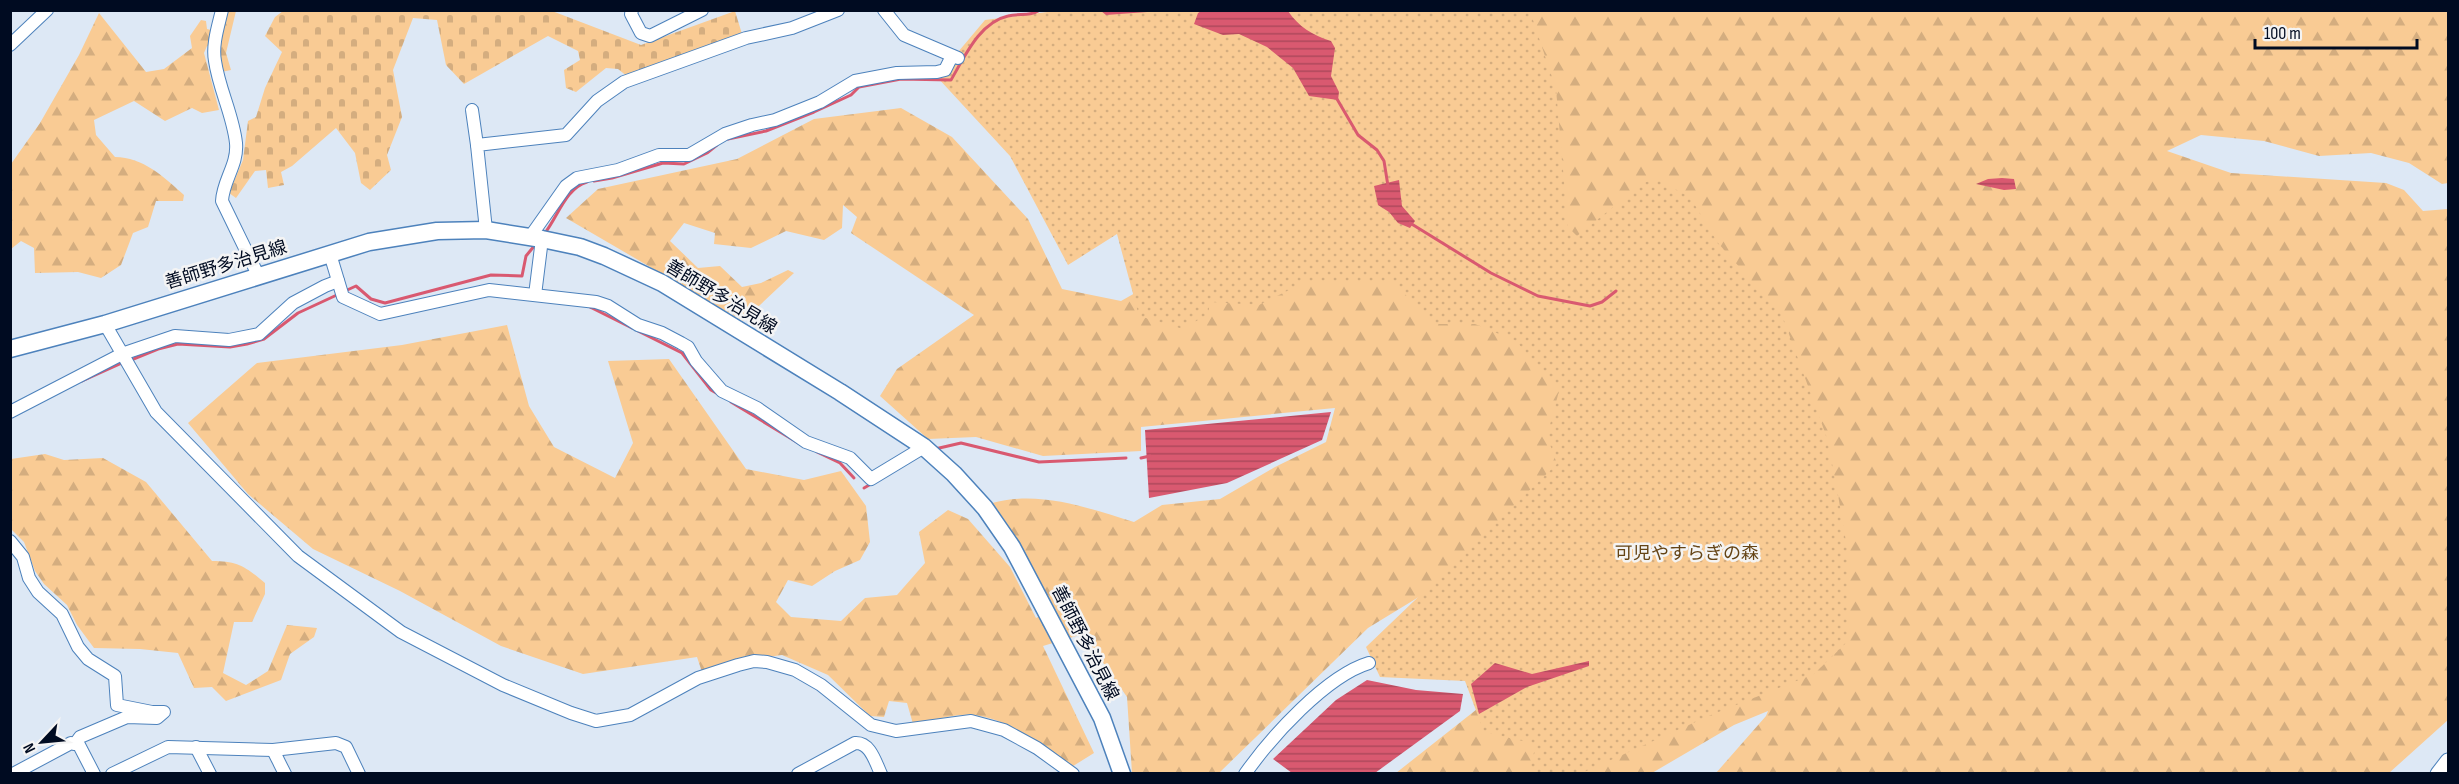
<svg xmlns="http://www.w3.org/2000/svg" width="2459" height="784" font-family="'Sofia Sans Condensed','Noto Sans JP',sans-serif">
	<style>
		.forest { fill: url(#forest-firs) }
		.cemetery { fill: url(#cemetery-stones) }
		.park { fill: url(#park-dots) }
		.water { fill: url(#water-rules) }
		.lines { fill: none; stroke-linecap: round; stroke-linejoin: round }
		.stream { stroke: #d95970; stroke-width: 3 }
		.minor-casing { stroke: #4d82bc; stroke-width: 14 }
		.tertiary-casing { stroke: #4d82bc; stroke-width: 17 }
		.secondary-casing { stroke: #4d82bc; stroke-width: 19 }
		.minor { stroke: #fff; stroke-width: 12 }
		.tertiary { stroke: #fff; stroke-width: 15 }
		.secondary { stroke: #fff; stroke-width: 16 }
		.labels { text-anchor: middle; dominant-baseline: central; stroke-width: 5; stroke-linejoin: round; paint-order: stroke }
		.street-label { font-size: 18px; fill: #000b21; stroke: #f4f4f4 }
		.park-label { font-size: 18px; fill: #654415; stroke: #f4f4f4 }
	</style>
	<defs>
		<pattern id="forest-firs" width="22" height="20" patternUnits="userSpaceOnUse" patternTransform="scale(1.5)"><rect width="22" height="20" fill="#f9cb94"/><path d="M5 1l3.5 6h-7zM16 11l3.5 6h-7z" fill="#d4ad7f"/></pattern>
		<pattern id="cemetery-stones" width="16" height="16" patternUnits="userSpaceOnUse" patternTransform="scale(1.5)"><rect width="16" height="16" fill="#f9cb94"/><path d="M2 7V4a2 2 0 0 1 4 0v3zM10 15v-3a2 2 0 0 1 4 0v3z" fill="#d4ad7f"/></pattern>
		<pattern id="park-dots" width="8" height="8" patternUnits="userSpaceOnUse" patternTransform="scale(1.5)"><rect width="8" height="8" fill="#f9cb94"/><path d="M2 2h.1M6 6h.1" fill="none" stroke="#d4ad7f" stroke-width="1.8" stroke-linecap="round"/></pattern>
		<pattern id="water-rules" width="6" height="5" patternUnits="userSpaceOnUse" patternTransform="scale(1.5)"><rect width="6" height="5" fill="#d95970"/><path d="M0 2.5h6" fill="none" stroke="#ae485c"/></pattern>
	</defs>
	<rect width="100%" height="100%" fill="#dde8f5"/>
	<g class="forest">
		<path d="M227 11H236L226 53 231 70 221 72 217 47 207 46 204 53 219 110 202 113 192 108 165 121 134 101 94 120 96 135 115 157C143 157 164 177 184 195L183 201H156L148 227 133 233 121 265 101 278 78 272 35 273 34 248 21 241 11 249V164L40 123 79 55 99 13 146 72 164 69 192 48 190 36 201 20 206 21 207 29 219 32Z"/>
		<path d="M1304 11H2448V183L2442 184 2409 163 2371 153 2319 156 2264 141 2201 135 2167 151 2231 173 2386 183 2404 190 2423 211 2448 209V720L2389 773H1716L1766 716 1768 711 1734 725 1652 773H1396L1486 702 1445 581 1368 628 1219 773H1132L1127 697 1083 634 1043 646 1094 753 1070 768C1042 745 1010 719 973 715 957 713 930 721 913 724L907 703 889 701 884 717 870 716 828 675 782 655 726 663 702 672 697 657 583 674 501 646 400 591 313 549 248 494 188 423 257 363 402 345 507 325 529 406 554 447 615 478 633 443 608 361 669 359 746 469 804 480 841 471 866 506 870 542 860 560 835 571 812 586 788 580 776 602 791 617 841 621 865 598 897 595 925 563 919 532 948 510 968 519 1010 567 1036 618 1055 609 1004 520 992 503C1040 490 1088 508 1134 522L1162 505 1220 499 1275 467 1326 442 1335 408 1141 427V451L1043 456 976 437 928 439 880 396 897 369 974 315 851 233 857 217 843 205 842 228 824 240 786 231 751 248 714 244 715 233 684 223 670 241 698 268 720 266 742 287 761 283 788 270 794 273 743 321 566 218 598 189 737 159 814 119 901 108 952 137 1028 219 1062 289 1121 301 1179 268Z"/>
		<path d="M45 454 64 460 103 458 146 482 212 561C238 561 246 567 265 583V594L252 622H234L223 673 246 685 268 671 287 625 317 628 314 637 290 654 281 680 226 701 212 687 194 688 178 653 140 649 94 648 77 625 67 605 44 584 35 571 24 542 11 529V459Z"/>
	</g>
	<polygon class="cemetery" points="283,11 552,11 641,45 735,11 742,34 628,77 618,69 606,68 576,92 566,88 564,70 580,60 578,51 548,36 464,84 446,65 437,20 413,18 393,70 402,117 387,155 391,170 370,190 361,183 355,153 336,128 292,166 281,172 284,185 268,188 266,170 255,171 236,198 229,193 243,160 248,121 256,117 265,88 282,52 265,36 275,17"/>
	<polygon class="park" points="1055,11 1530,11 1556,89 1568,227 1577,236 1643,183 1656,179 1690,197 1718,243 1782,315 1827,438 1837,489 1849,559 1847,642 1814,674 1711,715 1582,773 1529,773 1536,744 1484,732 1465,681 1380,677 1366,647 1557,464 1547,436 1559,391 1516,341 1475,324 1434,324 1392,281 1307,281 1259,305 1210,302 1208,314 1183,329 1139,316 1117,234 1068,265 1010,156 937,77 985,20"/>
	<g class="water">
		<path d="M1203 10 1288 11C1299 27 1312 35 1331 41L1335 48 1331 76 1339 92 1338 100 1309 96 1293 68 1267 47 1239 34 1223 35 1194 24 1198 13Z"/>
		<polygon points="1101,11 1161,11 1106,15"/>
		<polygon points="2002,178 2014,179 2016,189 2004,190 1976,184 1988,179"/>
		<polygon points="1399,180 1402,206 1415,221 1410,228 1398,223 1389,212 1378,205 1374,186"/>
		<polygon points="1331,412 1322,440 1227,483 1149,498 1145,430"/>
		<polygon points="1589,661 1589,666 1527,687 1479,714 1471,684 1495,663 1532,674"/>
		<polygon points="1367,680 1416,690 1463,694 1460,711 1375,773 1292,773 1273,759 1336,700"/>
	</g>
	<g class="lines">
		<g class="stream">
			<polyline points="1337,99 1358,135 1377,150 1384,161 1388,186"/>
			<path d="M728 139 766 131 814 112 851 95 859 87 901 79 951 80C965 56 980 22 1008 16 1020 13 1029 17 1040 10"/>
			<polyline points="594,181 612,178 663,163 684,164 707,153 717,145"/>
			<polyline points="1410,223 1491,273 1538,296 1590,306 1602,302 1616,291"/>
			<path d="M545 233C558 216 566 188 587 182"/>
			<polyline points="345,291 356,286 371,299 385,303 491,275 522,276 526,256 535,245"/>
			<polyline points="590,307 632,328"/>
			<polyline points="638,331 682,353 711,390 718,394"/>
			<polyline points="131,360 158,349 178,344 230,347 247,344 264,339 298,313 339,294"/>
			<polyline points="82,381 122,363"/>
			<polyline points="731,402 800,444"/>
			<polyline points="935,449 961,443 1039,462 1126,458"/>
			<polyline points="817,452 840,463 854,478"/>
			<polyline points="1141,458 1150,456"/>
			<polyline points="864,488 871,484"/>
		</g>
		<defs>
			<g id="minor">
				<path d="M222 10C218 27 212 45 215 61 219 89 233 115 236 143 238 165 223 180 222 201L258 275"/>
				<polyline points="632,10 631,14 641,33 650,36 702,10"/>
				<polyline points="884,10 904,35 958,58"/>
				<polyline points="10,45 47,10"/>
				<polyline points="472,110 477,145"/>
				<polyline points="486,230 477,145 566,135 597,101 624,82 746,38 792,28 838,10"/>
				<polyline points="530,237 566,186 577,178 618,170 659,155 689,155 725,134 752,125 775,120 820,102 855,81 897,73 937,72 945,70 952,56"/>
				<polyline points="330,254 343,297 380,314 489,290 596,302 608,306 638,325 662,333 681,343 688,347 696,361 722,391 757,408 806,442 850,458 871,479 924,447"/>
				<polyline points="535,295 542,239"/>
				<polyline points="105,324 156,412 298,556 401,632 503,685 571,713 596,721 630,715 698,678 738,665 754,661 767,662 795,670 821,685 871,725 896,731 971,721 1004,730 1037,748 1073,774"/>
				<polyline points="10,412 122,354 175,336 229,340 259,334 293,303 325,286 338,281"/>
				<polyline points="10,541 23,557 29,578 38,592 62,614 78,647 88,659 115,676 117,705 152,712 164,712 157,718 127,717 80,737 75,744"/>
				<polyline points="196,747 210,774"/>
				<polyline points="273,750 285,774"/>
				<polyline points="13,774 71,743 79,745 94,774"/>
				<polyline points="112,774 168,747 273,750 336,743 346,747 359,774"/>
				<path d="M798 774 855 743C870 742 875 761 881 774"/>
				<path d="M1245 774C1271 737 1326 676 1369 663"/>
			</g>
			<polyline id="tertiary" points="2438,774 2448,761"/>
			<polyline id="secondary" points="10,349 105,324 369,242 437,231 486,230 542,239 580,247 604,256 662,283 840,392 924,447 954,474 985,508 1012,547 1102,718 1122,774"/>
		</defs>
		<use href="#minor" class="minor-casing"/>
		<use href="#tertiary" class="tertiary-casing"/>
		<use href="#secondary" class="secondary-casing"/>
		<use href="#minor" class="minor"/>
		<use href="#tertiary" class="tertiary"/>
		<use href="#secondary" class="secondary"/>
	</g>
	<g class="labels">
		<g class="street-label">
			<text transform="translate(226 265) rotate(-17)">善師野多治見線</text>
			<text transform="translate(721 297) rotate(31)">善師野多治見線</text>
			<text transform="translate(1085 643) rotate(63)">善師野多治見線</text>
		</g>
		<g class="park-label">
			<text x="1687" y="553">可児やすらぎの森</text>
		</g>
	</g>
	<rect width="2459" height="784" fill="none" stroke="#000b21" stroke-width="24"/>
	<g transform="translate(42 742) rotate(244)" stroke="#f4f4f4" stroke-width="4.5" paint-order="stroke">
	<path d="M0-4.5L10 22L0 15L-10 22Z" fill="#000b21"/>
	<text y="-9" font-size="16" font-weight="bold" text-anchor="middle" fill="#000b21">N</text>
	</g>
	<path d="M2255 39v9h162v-9" fill="none" stroke="#000b21" stroke-width="3"/>
	<text x="2264" y="39" font-size="18" fill="#000b21" stroke="#f4f4f4" stroke-width="4.5" paint-order="stroke">100 m</text>
</svg>
